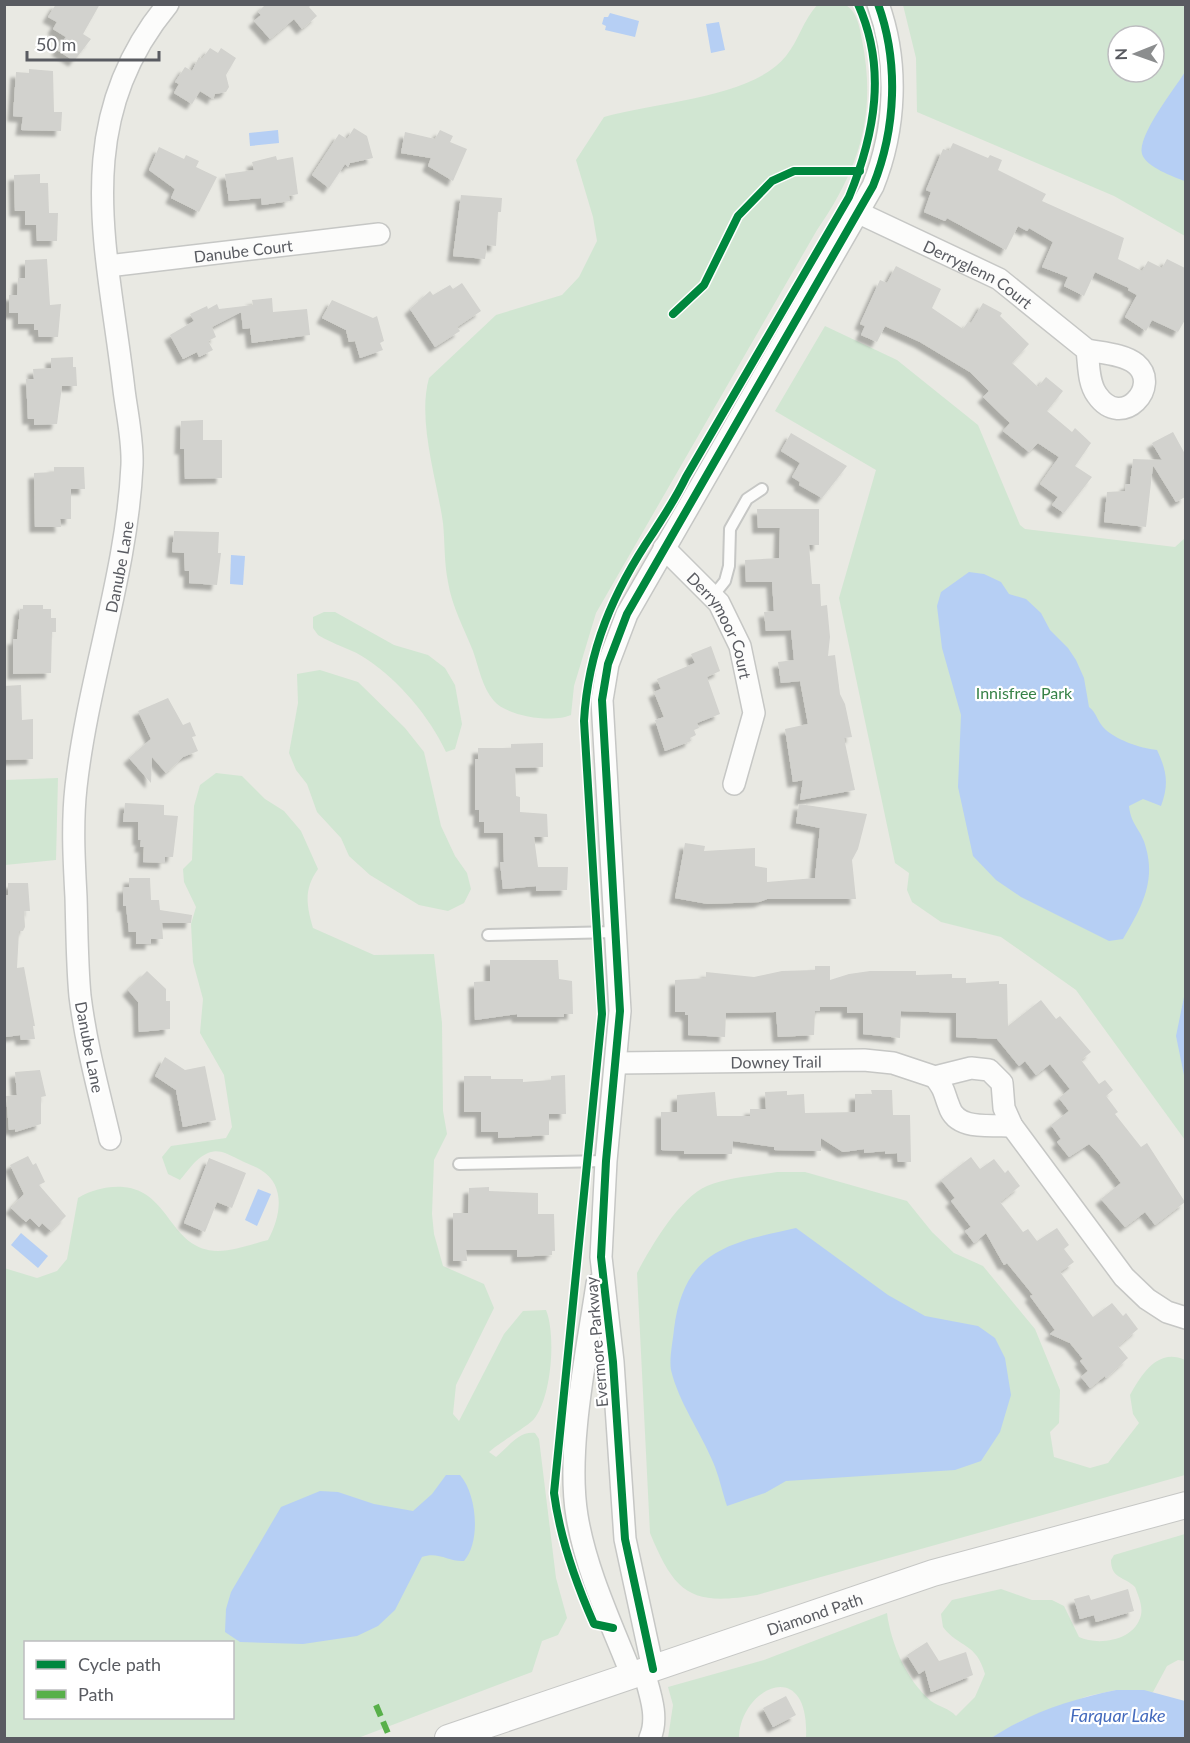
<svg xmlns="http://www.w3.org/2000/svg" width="1190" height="1743" font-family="Lato,sans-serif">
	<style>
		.green { fill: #d1e6d2; fill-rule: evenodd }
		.water { fill: #b6cff4 }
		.building { fill: #d2d2ce; filter: url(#shadow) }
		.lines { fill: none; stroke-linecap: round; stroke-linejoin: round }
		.service-casing { stroke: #c6c7c5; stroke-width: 14 }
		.minor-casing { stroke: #c6c7c5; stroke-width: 24 }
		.tertiary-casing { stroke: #c6c7c5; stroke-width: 28 }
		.service { stroke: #fcfcfb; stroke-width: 10 }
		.minor { stroke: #fcfcfb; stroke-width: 21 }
		.tertiary { stroke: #fcfcfb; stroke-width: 26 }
		.quiet { stroke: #58b04a; stroke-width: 6; stroke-dasharray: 12 6; stroke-linecap: butt }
		.cycleway-casing { stroke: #fff; stroke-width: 11 }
		.cycleway { stroke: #00873e; stroke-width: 8 }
		.labels { text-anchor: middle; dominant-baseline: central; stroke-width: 4.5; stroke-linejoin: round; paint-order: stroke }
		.street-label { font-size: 16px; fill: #595b61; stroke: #fff }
		.park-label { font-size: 16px; fill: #378247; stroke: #fff }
		.water-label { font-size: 18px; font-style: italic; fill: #456bbd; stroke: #fff }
	</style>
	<defs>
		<filter id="shadow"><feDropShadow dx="-5.5" dy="5.5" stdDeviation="1.5" flood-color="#0004"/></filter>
	</defs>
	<rect width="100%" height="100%" fill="#e9e9e3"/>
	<g class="green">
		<path d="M818 4C826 4 837 2 845 5 857 10 860 29 862 40 877 115 859 169 817 230L596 613 574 686 571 715C553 723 508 717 494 701 482 687 479 668 473 651 464 628 452 607 448 582 444 563 445 543 443 523 437 480 417 421 429 378L496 315 562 295 579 277 597 241 593 217 576 160 604 117C655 102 753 98 786 56 799 40 803 20 818 4Z"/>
		<path d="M903 5H1185V236L1114 196 917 112 916 58ZM1118 36H1154V72H1118Z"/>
		<polygon points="825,326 897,360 978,425 1020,525 1025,529 1175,547 1185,538 1185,1140 1076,990 1001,937 941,922 912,902 907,890 909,873 895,863 839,598 876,470 775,411"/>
		<path d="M324 612H335L394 645 428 655 445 668 455 685 462 724 455 749 446 752C429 716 400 682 368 660 353 649 334 645 318 635L313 628V617Z"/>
		<polygon points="320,670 358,682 405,728 424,752 441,826 455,856 467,873 471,889 464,903 448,911 419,905 370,875 349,856 341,838 317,812 307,784 296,770 289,753 298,703 297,674"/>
		<path d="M216 773 242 776 265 799 284 811 301 831 318 869C304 889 306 904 313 928L374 955 434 954 442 1023 443 1111 447 1134 434 1160 432 1214 434 1234 443 1266 484 1284 494 1308 456 1385 453 1414 459 1421 504 1334 523 1311 546 1310C556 1334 552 1397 534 1419 528 1426 499 1443 489 1452L496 1457C509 1447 518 1431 535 1433L539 1439 556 1578 567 1618 558 1635 542 1641 532 1672 358 1738H5L4 1268 37 1278 57 1271 67 1259 78 1198C92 1190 106 1186 123 1187 171 1191 169 1250 218 1251 234 1251 252 1244 268 1240 280 1218 287 1186 261 1170 255 1166 247 1164 240 1160 229 1155 218 1147 206 1154 195 1159 188 1171 180 1180L168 1174 162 1157 171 1146 226 1138 232 1127 224 1075 200 1033 203 999 193 962 191 924 196 907 184 882 183 869 192 860 194 806 200 785ZM26 1642H232V1718H26Z"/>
		<polygon points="58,778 56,860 5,865 5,780"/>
		<path d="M777 1172H805L907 1201 932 1232 954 1253 983 1266 1035 1329 1060 1390 1059 1423 1050 1432 1054 1457 1090 1468 1108 1463 1139 1423 1133 1414 1130 1395C1141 1375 1158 1347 1185 1360V1475L757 1595C691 1606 675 1594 650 1533L637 1273C650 1248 680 1197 707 1186 728 1177 754 1176 777 1172Z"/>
		<path d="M1185 1534V1661L1178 1660 1167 1666 1153 1692 1116 1690 1088 1696 1023 1720 991 1738H806C810 1655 740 1687 739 1738H668L673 1705 668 1687 764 1660 887 1613C891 1644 907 1681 931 1701 939 1707 949 1708 956 1716L975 1697 985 1674C976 1642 959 1648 943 1627L941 1614 952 1600 1001 1589 1032 1600H1052L1064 1606 1079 1637C1098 1646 1135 1641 1141 1615 1143 1606 1138 1595 1135 1587 1124 1576 1111 1579 1111 1560L1114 1555Z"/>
	</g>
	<g class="water">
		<polygon points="610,13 639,21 635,37 605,30 606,26 602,24 604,17 608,17"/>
		<polygon points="719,22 725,50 711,53 706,24"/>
		<path d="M1185 72V181C1174 177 1146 167 1142 154 1137 136 1175 88 1185 72Z"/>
		<polygon points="278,130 279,143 250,146 249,133"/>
		<polygon points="231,555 245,556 243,585 230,584"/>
		<path d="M969 572 984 574 1001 582 1009 594 1026 599 1041 613 1050 630 1068 648 1076 660 1084 678 1089 707C1096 712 1097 720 1103 727 1115 740 1140 748 1157 750 1167 771 1169 785 1161 806L1143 799 1129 806C1131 826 1142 830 1146 848 1156 883 1140 910 1123 939L1109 941 1021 897 996 880 973 856 958 787 961 715 942 648 937 606 941 592Z"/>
		<polygon points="1185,992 1185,1080 1176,1036"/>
		<polygon points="258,1189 271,1194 257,1226 245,1220"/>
		<path d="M796 1228 888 1295 925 1316 978 1326 995 1338 1005 1358 1011 1395 1000 1432 981 1461 955 1470 786 1481 765 1493 727 1506C722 1491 719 1476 713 1462 700 1431 679 1403 671 1370 669 1358 673 1341 674 1329 684 1250 729 1243 796 1228Z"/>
		<polygon points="21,1233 48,1256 38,1268 11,1245"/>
		<path d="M446 1475H460C477 1494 481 1542 464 1561 449 1562 438 1551 422 1557L395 1610 378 1626 357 1636 303 1644 240 1642 225 1632 226 1609 231 1592 281 1507 320 1491 338 1492 374 1504 413 1511 432 1494Z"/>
		<path d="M1116 1690H1144L1185 1701V1738H991C1029 1713 1072 1699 1116 1690Z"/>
	</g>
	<g class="building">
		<polygon points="56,4 100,4 83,34 91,39 74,61 57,50 66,37 53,29 57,22 48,17"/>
		<polygon points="266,4 312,4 309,7 317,16 302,29 294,19 270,39 254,21 261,15 258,12"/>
		<polygon points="210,48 218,53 221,48 236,58 226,75 229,87 226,92 215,94 213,99 200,91 192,104 174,93 179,84 175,82 185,67 192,71 199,57 202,59"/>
		<polygon points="29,69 53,71 54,112 62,112 61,131 21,130 23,117 13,116 16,72 29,73"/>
		<polygon points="354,128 367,136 373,158 350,163 348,167 345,164 329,188 312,175 339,134 347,139"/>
		<polygon points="440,130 453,136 450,142 467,149 453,181 428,166 431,158 401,153 405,132 435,139"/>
		<polygon points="953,143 988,158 990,155 1002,160 998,170 1046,194 1042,201 1124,238 1118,259 1142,271 1148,261 1162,268 1167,259 1185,268 1185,320 1178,332 1152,320 1146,331 1125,317 1137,295 1128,290 1129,288 1095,272 1084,296 1064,286 1068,277 1042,267 1053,242 1029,228 1027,231 1018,226 1006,250 947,218 945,221 924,212 931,192 926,190 943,149 949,151"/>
		<polygon points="159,147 184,159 186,155 199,161 196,167 217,177 199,212 171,198 175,189 149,170"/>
		<polygon points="276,156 277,160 293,157 298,194 289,196 290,201 262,205 261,198 229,201 225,174 254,170 252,162"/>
		<polygon points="40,174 40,183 48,183 49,213 58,213 57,241 37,241 36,225 25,225 25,211 15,211 14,175"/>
		<polygon points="461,195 502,198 501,212 498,212 496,246 487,245 485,259 453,256"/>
		<polygon points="47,259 50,305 61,304 58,337 39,337 38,330 34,330 34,324 18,324 18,313 9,313 9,295 17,295 18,278 25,278 25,260"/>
		<polygon points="896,266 941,289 932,308 963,329 968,322 971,323 983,303 1002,313 1000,316 1029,344 1012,363 1038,387 1046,377 1063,391 1047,411 1072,432 1075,428 1091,443 1075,466 1092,477 1064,513 1052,505 1058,497 1040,484 1059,457 1038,443 1029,452 1003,431 1010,423 983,397 989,391 970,372 920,342 885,326 877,342 861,335 865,326 860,324 880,280 887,283"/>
		<polygon points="462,283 481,311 457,327 460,331 435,347 410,309 430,291 433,295 450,285 453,289"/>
		<polygon points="272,298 273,312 307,309 310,335 252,343 250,328 243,329 241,312 212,327 216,337 208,341 213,350 199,357 197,352 183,359 170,335 194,321 190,314 207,306 208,309 217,304 219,309 253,305 252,300"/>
		<polygon points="332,300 373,318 377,316 384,341 380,343 383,350 360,358 355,341 349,342 346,330 322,318"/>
		<polygon points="73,357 73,367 76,367 77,386 62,386 57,424 34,425 34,419 28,419 26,379 34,379 33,369 51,368 51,358"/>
		<polygon points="203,420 203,440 222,440 222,478 185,479 184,449 180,449 181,421"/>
		<polygon points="1173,432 1185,454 1185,497 1176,502 1153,465 1146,527 1104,522 1107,492 1125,491 1126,484 1130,484 1133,459 1162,460 1152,443"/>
		<polygon points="791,433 847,466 822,498 799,485 800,482 792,477 800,463 781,451"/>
		<polygon points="54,467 84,467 85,489 71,489 71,519 60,519 61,527 35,527 34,473 54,472"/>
		<polygon points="757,509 819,509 819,545 809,545 812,584 820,584 821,606 827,605 830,637 828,656 835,655 840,694 845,704 852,737 844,738 855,790 800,800 803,780 793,782 785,729 808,724 800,681 781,683 778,662 794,660 791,630 766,631 764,612 774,611 772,582 746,582 745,560 779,558 780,528 758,528"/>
		<polygon points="174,531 219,532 218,553 221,553 217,585 189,583 189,571 185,571 184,553 172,552"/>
		<polygon points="23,605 43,605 43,609 51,609 51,618 56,618 56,632 52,632 51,673 13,674 13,639 17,639 20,609 23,609"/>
		<polygon points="711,646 720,671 707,677 720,714 697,723 699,728 694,730 696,735 690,738 691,741 665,751 655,720 664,717 654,692 661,689 657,679 695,663 691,654"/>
		<polygon points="21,685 22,720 33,719 33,759 4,760 4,686"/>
		<polygon points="168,698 183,725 190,722 196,736 192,737 198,751 183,757 166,773 152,757 151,783 129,758 151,739 138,711"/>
		<polygon points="543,743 543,767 515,768 516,796 520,797 520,812 547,814 548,837 534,837 538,867 568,867 567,890 536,891 536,886 503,889 500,862 504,862 503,833 484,833 484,822 479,822 479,810 475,810 475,759 478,759 478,748 511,748 511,744"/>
		<polygon points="125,803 164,805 164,815 178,816 173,857 165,857 165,863 143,862 144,847 140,847 141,840 138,840 138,822 123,822"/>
		<polygon points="799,804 867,814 858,849 852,860 856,899 767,899 759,902 708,904 675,898 685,843 705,846 704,851 755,848 755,866 767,868 767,882 815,878 820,828 796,823"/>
		<polygon points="129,878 150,878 151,900 159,900 160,910 192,915 191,923 162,923 163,939 151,939 151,944 136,944 136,932 129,932 126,906 123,906 123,887 129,887"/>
		<polygon points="8,883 28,883 30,911 24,911 25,927 23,931 19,931 17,968 24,967 35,1026 33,1026 35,1039 21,1040 20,1035 6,1037 4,1024 4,895 8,895"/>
		<polygon points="490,960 558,960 559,979 572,981 573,1014 564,1014 564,1017 517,1017 517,1014 475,1020 474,982 490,981"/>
		<polygon points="815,966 830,966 830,980 849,974 870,971 916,971 916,975 952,974 952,978 966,978 966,983 999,981 999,984 1007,984 1008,1026 1041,1000 1056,1019 1060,1016 1091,1052 1081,1060 1099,1084 1105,1080 1113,1090 1106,1096 1118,1112 1115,1114 1141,1147 1147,1143 1185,1202 1155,1225 1145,1212 1125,1227 1101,1199 1121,1183 1100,1155 1089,1144 1069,1157 1057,1142 1061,1139 1051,1125 1069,1111 1059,1098 1070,1089 1050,1064 1036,1075 1025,1061 1019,1066 997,1039 956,1037 956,1013 901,1011 900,1038 863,1034 863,1013 847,1013 847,1007 820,1007 820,1011 815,1011 814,1035 778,1037 776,1012 726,1013 725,1037 688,1035 688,1015 685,1015 685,1012 675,1012 675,980 706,978 706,972 754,977 782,971 815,970"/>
		<polygon points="147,971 166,989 166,1001 170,1001 170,1029 139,1032 138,1002 128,990"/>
		<polygon points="165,1057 185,1070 205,1066 216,1120 183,1127 176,1090 155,1076"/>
		<polygon points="40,1070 46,1096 41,1097 41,1124 15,1132 15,1129 9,1130 6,1096 17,1095 15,1072"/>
		<polygon points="565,1075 566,1114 549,1114 549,1135 498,1138 498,1132 481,1132 481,1112 464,1112 464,1076 491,1076 491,1079 523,1079 523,1082 551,1080 551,1076"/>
		<polygon points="871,1090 892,1090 893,1115 910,1115 911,1162 898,1162 897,1153 885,1154 885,1151 864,1153 864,1149 843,1152 821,1138 821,1151 774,1150 774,1147 733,1141 732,1154 684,1154 684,1151 661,1150 661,1112 677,1112 677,1095 715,1092 717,1116 750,1116 750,1109 766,1109 765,1092 787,1091 787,1095 804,1094 805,1113 855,1112 855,1094 872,1094"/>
		<polygon points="28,1156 33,1165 36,1163 45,1182 39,1185 66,1216 51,1231 42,1223 39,1227 30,1218 26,1222 11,1208 24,1194 10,1165"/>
		<polygon points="971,1157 980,1169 994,1159 1005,1173 1008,1170 1020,1186 1000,1202 1023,1232 1028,1229 1037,1241 1057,1228 1069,1245 1064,1249 1074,1262 1060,1272 1093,1317 1112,1303 1123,1316 1126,1313 1138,1329 1118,1346 1128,1358 1106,1378 1105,1376 1090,1388 1081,1377 1088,1371 1080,1361 1083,1359 1070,1343 1050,1334 1055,1330 1030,1296 1033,1295 1007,1263 1004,1265 986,1233 974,1243 965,1231 971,1227 951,1201 955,1198 941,1180"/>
		<polygon points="209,1158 246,1173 232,1208 217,1202 205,1232 184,1223"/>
		<polygon points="489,1187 489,1191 538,1193 538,1214 554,1214 555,1251 552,1251 552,1255 517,1257 517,1250 466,1250 467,1261 453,1261 453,1213 468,1213 469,1188"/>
		<polygon points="1128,1589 1134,1611 1096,1622 1094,1615 1080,1619 1074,1599 1089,1595 1091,1600"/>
		<polygon points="927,1642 939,1661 966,1652 973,1675 931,1692 925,1670 919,1674 907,1655"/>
		<polygon points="786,1696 796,1715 773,1727 763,1708"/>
	</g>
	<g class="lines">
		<defs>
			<g id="service">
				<polyline points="713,596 725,581 729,566 730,529 747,499 762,489"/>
				<polyline points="488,935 616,932"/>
				<polyline points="459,1164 606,1161"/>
			</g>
			<g id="minor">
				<path id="s1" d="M859 213 999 279 1087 350C1089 364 1088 383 1097 395 1122 431 1162 386 1136 364 1124 354 1102 353 1087 350"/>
				<path id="s2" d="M108 266 379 234"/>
				<path id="s3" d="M664 548 719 603 740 646 754 713 734 784"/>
				<path id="s4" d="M616 1063 864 1060 893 1063 935 1077 971 1068 989 1070 1002 1083 1004 1108 1012 1126 1124 1277 1147 1299 1167 1312 1186 1318"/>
				<path d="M935 1077C946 1092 943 1091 949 1106 957 1132 992 1124 1012 1126"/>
				<path id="s5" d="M110 1139C99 1092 86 1045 80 996 77 964 77 930 76 897 74 860 72 823 76 787 88 679 127 574 132 465 133 440 127 414 124 390 108 250 68 125 168 4"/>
				<path d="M597 1284C587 1352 566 1449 577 1516 586 1571 612 1625 632 1676"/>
				<path d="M653 1669 625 1539 613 1362 601 1257 606 1161 620 1011 602 700 608 664 627 614 873 186C896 129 899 62 878 4"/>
				<path d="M644 1672C650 1694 659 1717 650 1738"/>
			</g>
			<g id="tertiary">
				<path id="s6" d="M448 1738 933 1573 1186 1505"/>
			</g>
		</defs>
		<use href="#service" class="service-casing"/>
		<use href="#minor" class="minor-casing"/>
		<use href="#tertiary" class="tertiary-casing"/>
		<use href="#service" class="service"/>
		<use href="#minor" class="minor"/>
		<use href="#tertiary" class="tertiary"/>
		<polyline class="quiet" points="376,1705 390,1738"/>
		<defs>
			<g id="cycleway">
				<polyline points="673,314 704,285 738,216 772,181 794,171 860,171"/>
				<path d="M613 1628 594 1624C575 1581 560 1539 554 1493L602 1014 584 721C588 650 613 592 653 533 665 514 676 498 686 477L849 197C875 134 887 68 858 4"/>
				<path d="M653 1669 625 1539 613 1362 601 1257 606 1161 620 1011 602 700 608 664 627 614 873 186C896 129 899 62 878 4"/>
			</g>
		</defs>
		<use href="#cycleway" class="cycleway-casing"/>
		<use href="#cycleway" class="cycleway"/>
	</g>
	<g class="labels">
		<g class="street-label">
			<text stroke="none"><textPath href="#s2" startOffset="136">Danube Court</textPath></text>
			<text stroke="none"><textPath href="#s1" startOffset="134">Derryglenn Court</textPath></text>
			<text stroke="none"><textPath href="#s5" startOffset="580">Danube Lane</textPath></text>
			<text stroke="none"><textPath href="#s3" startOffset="98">Derrymoor Court</textPath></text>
			<text transform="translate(90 1047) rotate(79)">Danube Lane</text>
			<text stroke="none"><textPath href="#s4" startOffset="160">Downey Trail</textPath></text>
			<text transform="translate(596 1342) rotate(-95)">Evermore Parkway</text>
			<text stroke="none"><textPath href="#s6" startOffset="387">Diamond Path</textPath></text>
		</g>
		<g class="park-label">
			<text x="1024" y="692">Innisfree Park</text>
		</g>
		<g class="water-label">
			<text x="1118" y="1715">Farquar Lake</text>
		</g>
	</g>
	<rect width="1190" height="1743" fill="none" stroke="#595b61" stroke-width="12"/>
	<rect x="24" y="1641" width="210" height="78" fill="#ffffff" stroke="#bdbdc0" stroke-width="1.5"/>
	<rect x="36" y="1660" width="30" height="9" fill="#00873e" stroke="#bdbdc0" stroke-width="1.5"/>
	<text x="78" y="1671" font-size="18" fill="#595b61">Cycle path</text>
	<rect x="36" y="1690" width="30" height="9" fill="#58b04a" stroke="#bdbdc0" stroke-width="1.5"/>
	<text x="78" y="1701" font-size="18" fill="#595b61">Path</text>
	<g transform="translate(1136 54) rotate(269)"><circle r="28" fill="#ffffff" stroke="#bdbdc0" stroke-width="1.5"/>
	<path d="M0-4.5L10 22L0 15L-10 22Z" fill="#8b8d8e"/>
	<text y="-9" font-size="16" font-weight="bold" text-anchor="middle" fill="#595b61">N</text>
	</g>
	<path d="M27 51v9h132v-9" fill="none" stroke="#595b61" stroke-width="3"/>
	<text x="36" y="51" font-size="18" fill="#595b61" stroke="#ffffff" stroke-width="4.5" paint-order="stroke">50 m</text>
</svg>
